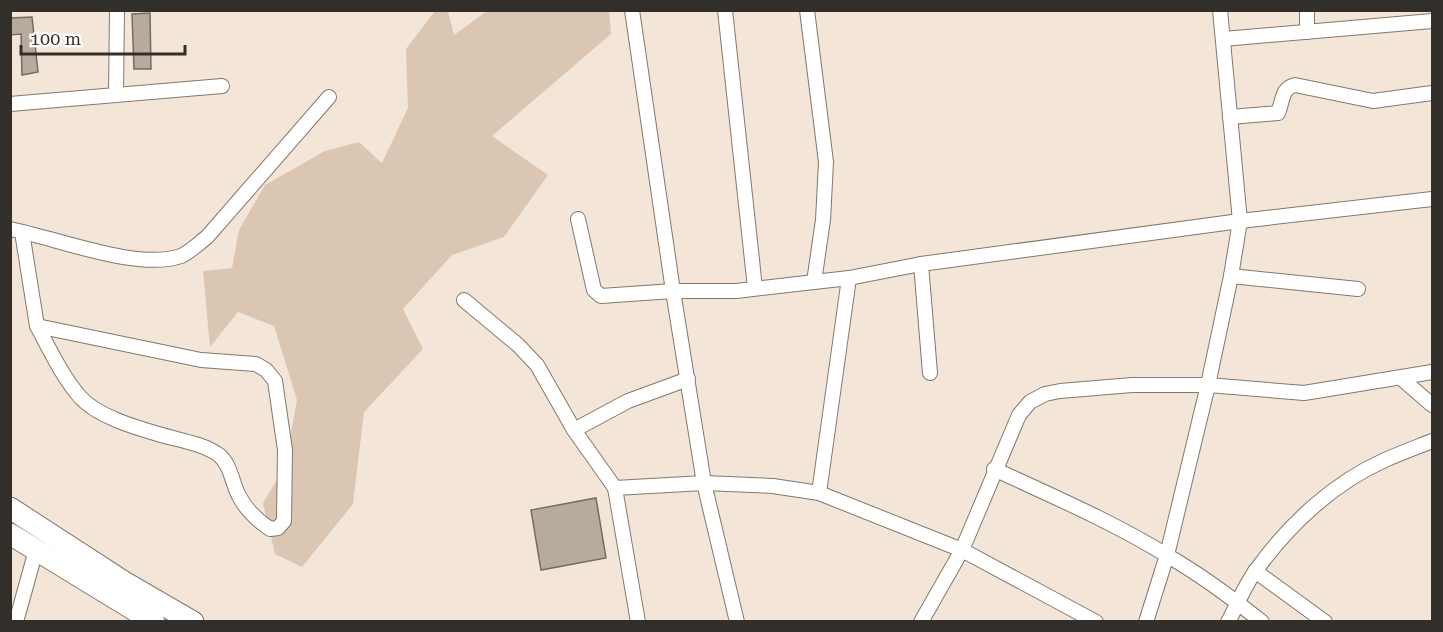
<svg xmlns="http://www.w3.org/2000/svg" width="1443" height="632" font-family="'Roboto Serif',serif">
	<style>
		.green { fill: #dac6b3 }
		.building { fill: #b7ab9e; stroke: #766b60; stroke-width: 1.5 }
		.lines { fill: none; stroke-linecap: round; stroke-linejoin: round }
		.minor-casing { stroke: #83786c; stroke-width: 16 }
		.primary-casing { stroke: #83786c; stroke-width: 23 }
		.minor { stroke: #fff; stroke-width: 14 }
		.primary { stroke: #fff; stroke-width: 21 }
	</style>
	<rect width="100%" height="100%" fill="#f3e6d9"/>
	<polygon class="green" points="435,11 448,11 454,35 487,11 609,11 611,34 492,136 548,175 504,237 452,255 403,309 423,349 364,412 353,504 302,567 275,554 263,503 285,466 297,400 274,326 238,312 210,347 203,271 232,268 239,230 265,185 325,151 359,142 382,163 408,108 406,49"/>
	<g class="building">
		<polygon points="150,13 151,69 134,69 132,14"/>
		<polygon points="32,17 38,72 22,75 21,34 10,35 10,18"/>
		<polygon points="596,498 606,558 541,570 531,510"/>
	</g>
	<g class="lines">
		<defs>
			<g id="minor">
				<polyline points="632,10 673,291 704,483 737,622"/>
				<polyline points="725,10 755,288"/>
				<polyline points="807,10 826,162 823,220 814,282"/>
				<polyline points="1307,10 1307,32"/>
				<polyline points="1223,39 1432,21"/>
				<polyline points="116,94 117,10"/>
				<polyline points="10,104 222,86"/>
				<path d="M1230 117 1278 113C1283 102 1281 88 1295 85L1373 101 1432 93"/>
				<polyline points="578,219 594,290 601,296 673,291 736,291 849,278 921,264 1240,221 1432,199"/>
				<path d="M10 229C56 238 137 271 181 256 190 252 199 243 207 237L329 97"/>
				<polyline points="22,232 37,326"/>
				<polyline points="921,264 930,373"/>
				<polyline points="1231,276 1358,289"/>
				<polyline points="464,300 518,345 537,365 574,430 615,488"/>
				<path d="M37 326 201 360 256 364 266 370 275 381 285 450 284 521 278 528 270 529C257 520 246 510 239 496 232 483 231 465 219 455 202 443 178 440 158 434 134 427 97 416 80 397 62 376 50 350 37 326Z"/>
				<polyline points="1402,379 1432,405"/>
				<polyline points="574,430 628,401 688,379"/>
				<path d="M994 469C1052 496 1113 522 1168 556 1201 575 1232 598 1262 622"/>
				<polyline points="819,493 849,278"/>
				<polyline points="1255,571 1325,622"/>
				<polyline points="16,622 36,550"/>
				<polyline points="638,622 615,488 704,483 773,486 819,493 962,550 1096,622"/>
				<polyline points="921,622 962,550 1019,415 1030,402 1045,394 1060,391 1132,385 1208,385 1304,393 1432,372"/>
				<polyline points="1146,622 1167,555 1208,385 1231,276 1240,221 1220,10"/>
				<path d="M1228 622C1238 604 1245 584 1257 569 1289 524 1335 482 1385 460 1401 453 1417 447 1432 441"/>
			</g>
			<g id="primary">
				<polyline points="10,508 124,582 193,622"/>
				<polyline points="10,534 154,622"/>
			</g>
		</defs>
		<use href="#minor" class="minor-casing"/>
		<use href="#primary" class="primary-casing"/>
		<use href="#minor" class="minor"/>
		<use href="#primary" class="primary"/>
	</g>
	<rect width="1443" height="632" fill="none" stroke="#322e29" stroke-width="24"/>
	<path d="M21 45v9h164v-9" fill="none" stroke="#322e29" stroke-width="3"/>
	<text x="30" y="45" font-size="18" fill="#322e29" stroke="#ffffff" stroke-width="4.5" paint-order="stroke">100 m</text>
</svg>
